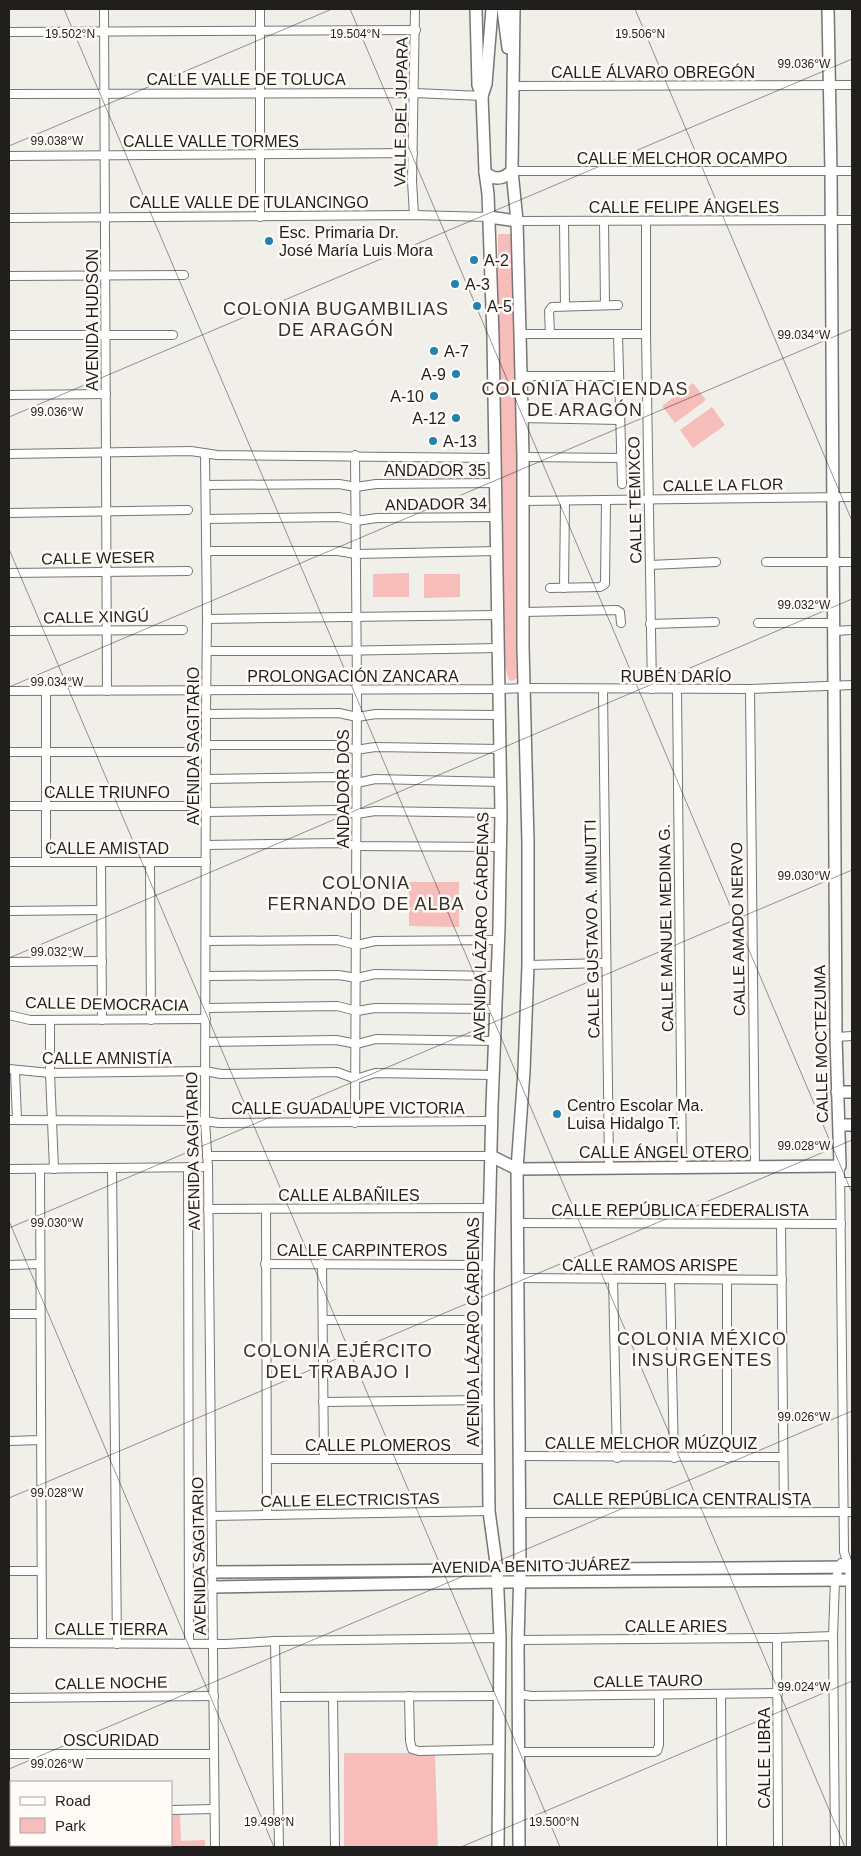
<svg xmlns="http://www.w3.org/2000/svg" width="861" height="1856" font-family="Arial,sans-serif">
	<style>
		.park { fill: #f7bdba }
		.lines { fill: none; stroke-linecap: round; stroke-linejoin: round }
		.street-casing { stroke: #787672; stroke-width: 10 }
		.secondary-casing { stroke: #787672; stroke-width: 14 }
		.street { stroke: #fff; stroke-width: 8 }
		.secondary { stroke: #fff; stroke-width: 11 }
		.ticks { fill: none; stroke: #201f1e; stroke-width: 1; stroke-opacity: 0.45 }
		.poi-dot { fill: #2382ae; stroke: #fffcf8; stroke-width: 2 }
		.labels { text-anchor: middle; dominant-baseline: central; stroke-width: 5; stroke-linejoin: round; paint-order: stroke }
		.street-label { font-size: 16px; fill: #201f1e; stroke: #fffcf8 }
		.poi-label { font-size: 16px; fill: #201f1e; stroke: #fffcf8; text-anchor: start }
		.neighbourhood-label { font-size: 18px; letter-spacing: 1px; fill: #34322e; stroke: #fffcf8 }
		.ticks-label { font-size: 12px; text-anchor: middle; fill: #201f1e; stroke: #fffcf8; stroke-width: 5; stroke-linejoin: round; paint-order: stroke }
	</style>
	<rect width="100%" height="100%" fill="#f1efea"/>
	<g class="park">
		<path d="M498 234H512L518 497H517L519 640 516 662 517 678 512 681 509 680C504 666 505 650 502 635L498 380Z"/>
		<polygon points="693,383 706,400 675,423 662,406"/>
		<polygon points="712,407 725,425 693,448 680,430"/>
		<polygon points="409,573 409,597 373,597 373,574"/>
		<polygon points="424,574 460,574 460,597 424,598"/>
		<polygon points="409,882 459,882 459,927 409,926"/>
		<polygon points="344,1753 435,1753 438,1847 344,1847"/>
		<polygon points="180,1812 181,1841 205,1840 205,1847 95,1847 95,1845 171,1845 171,1813"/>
	</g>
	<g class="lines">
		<defs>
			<g id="street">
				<polyline points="104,9 107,691"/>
				<polyline points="260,9 260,217"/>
				<polyline points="9,32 416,30"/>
				<polyline points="513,86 852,85"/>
				<polyline points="9,94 415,93 482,96"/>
				<polyline points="9,156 413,153"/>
				<polyline points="512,171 852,171"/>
				<polyline points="414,215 412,181 415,9"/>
				<polyline points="9,218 414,215 489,217"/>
				<polyline points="517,221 852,220"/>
				<polyline points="646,221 646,334 652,689"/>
				<polyline points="564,222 565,306"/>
				<polyline points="604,222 605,305"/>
				<polyline points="9,276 184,275"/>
				<polyline points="520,334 646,334"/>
				<polyline points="550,334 549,311 552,307 618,305"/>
				<polyline points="618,334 622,484"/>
				<polyline points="9,335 173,335"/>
				<polyline points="521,376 619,376"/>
				<polyline points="9,395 106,394"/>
				<polyline points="521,418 620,420"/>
				<polyline points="9,454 191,451 217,455 494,458"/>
				<polyline points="205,454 207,619 206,714 205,1121 208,1167 215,1847"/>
				<polyline points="355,455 357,689 355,1123"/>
				<polyline points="523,457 621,458"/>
				<polyline points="206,485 339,484 356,487 376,484 495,483"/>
				<polyline points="523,501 852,497"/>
				<polyline points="9,513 188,510"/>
				<polyline points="206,519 339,517 356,521 377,518 496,517"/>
				<polyline points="206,551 338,551 356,554 497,551"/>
				<polyline points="766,562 852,562"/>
				<polyline points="650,565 716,562"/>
				<polyline points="9,573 188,571"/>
				<polyline points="550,588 600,587 605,584 606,500"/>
				<polyline points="564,588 565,501"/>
				<polyline points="524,612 617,610 620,612 621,623"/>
				<polyline points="207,619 497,615"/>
				<polyline points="758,623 834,623"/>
				<polyline points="650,624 715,622"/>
				<polyline points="9,631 183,630"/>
				<polyline points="834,631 852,630"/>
				<polyline points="207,651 333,651 499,648"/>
				<polyline points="677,689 682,1168"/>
				<polyline points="750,689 755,1168"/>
				<polyline points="46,690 46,862"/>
				<polyline points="603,690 609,1167"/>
				<polyline points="9,691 499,689 524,688 750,689 852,685"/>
				<polyline points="206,714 339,713 357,717 376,714 499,715"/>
				<polyline points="206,745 338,745 356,750 375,747 499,749"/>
				<polyline points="9,752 206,752"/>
				<polyline points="206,779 339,777 357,783 375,779 500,782"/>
				<polyline points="9,806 206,806"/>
				<polyline points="206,812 338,810 357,814 375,811 501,813"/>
				<polyline points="206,845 338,843 357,846 500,847"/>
				<polyline points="9,862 206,862"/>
				<polyline points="150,862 151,1020"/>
				<polyline points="101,863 102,1020"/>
				<polyline points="9,911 101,910"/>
				<polyline points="206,941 337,940 357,945 375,941 499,940"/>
				<polyline points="9,962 102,961"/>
				<polyline points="528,965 606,963"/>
				<polyline points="206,976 338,975 357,978 375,974 497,976"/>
				<polyline points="206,1008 337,1006 357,1011 375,1008 497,1009"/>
				<polyline points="9,1015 30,1020 206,1019"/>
				<polyline points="50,1020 50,1073 54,1169"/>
				<polyline points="836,1037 852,1036"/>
				<polyline points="206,1042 336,1040 357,1044 376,1039 495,1041"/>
				<polyline points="9,1069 50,1073 205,1071 221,1074 337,1072 356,1079 375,1073 493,1075"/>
				<polyline points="15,1071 17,1120"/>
				<polyline points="9,1120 205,1121 219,1123 491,1121"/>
				<polyline points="207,1156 491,1156"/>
				<polyline points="840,1166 844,1552 849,1567 850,1580 851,1847"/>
				<polyline points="188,1167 189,1643"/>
				<polyline points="112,1168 117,1644"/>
				<polyline points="9,1169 208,1167"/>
				<polyline points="40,1169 42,1643"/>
				<polyline points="840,1182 852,1182"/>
				<polyline points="208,1209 490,1208"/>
				<polyline points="266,1209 267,1515"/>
				<polyline points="518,1223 841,1224"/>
				<polyline points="781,1224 784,1512"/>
				<polyline points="322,1263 324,1458"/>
				<polyline points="265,1264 488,1265"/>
				<polyline points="9,1265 40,1264"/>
				<polyline points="518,1278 782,1280"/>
				<polyline points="613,1279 617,1458"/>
				<polyline points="670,1280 674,1458"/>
				<polyline points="9,1314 40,1314"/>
				<polyline points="323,1320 488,1320"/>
				<polyline points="323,1402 488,1400"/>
				<polyline points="9,1441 41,1440"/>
				<polyline points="520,1456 783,1457"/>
				<polyline points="727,1458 727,1280"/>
				<polyline points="267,1459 488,1459"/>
				<polyline points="520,1513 852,1512"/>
				<polyline points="212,1516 489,1511"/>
				<polyline points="9,1571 41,1571"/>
				<polyline points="777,1638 778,1847"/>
				<polyline points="518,1640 777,1638 833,1636"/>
				<polyline points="275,1641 279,1847"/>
				<polyline points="9,1643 226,1644 275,1641 500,1638"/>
				<polyline points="519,1694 531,1696 778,1693"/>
				<polyline points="721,1694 722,1847"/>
				<polyline points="409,1696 410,1741 412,1749 419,1751 500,1749"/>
				<polyline points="277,1697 500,1696"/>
				<polyline points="333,1697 335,1847"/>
				<polyline points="9,1698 214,1696"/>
				<polyline points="519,1752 654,1752 657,1751 659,1745 659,1695"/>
				<polyline points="9,1754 214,1754"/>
				<polyline points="171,1810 214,1809"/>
				<polyline points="9,1811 11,1811"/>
				<polyline points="65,1847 65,1845"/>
				<polyline points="835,1847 833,1636 835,1580 841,1563"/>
			</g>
			<g id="secondary">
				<polyline points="476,9 478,85 482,96 485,172 488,194 493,337 501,813 499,928 492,1106 488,1273 488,1400 489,1511 497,1570 500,1638 498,1847"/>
				<polyline points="503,9 508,48"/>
				<polyline points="514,9 512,171 517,221 520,334 523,457 523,647 528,842 528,965 524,1071 517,1169 520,1569 518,1640 519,1847"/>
				<polyline points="482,96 486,84 492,9"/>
				<path d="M485 172C494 181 503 179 512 171"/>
				<polyline points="489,217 517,221"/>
				<polyline points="837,1092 852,1092"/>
				<polyline points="839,1125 852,1125"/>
				<polyline points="491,1156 517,1169 840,1166 836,1037 831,172 828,9"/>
				<polyline points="213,1572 852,1567"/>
				<polyline points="213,1587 498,1582 852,1580"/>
			</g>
		</defs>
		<use href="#street" class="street-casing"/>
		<use href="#secondary" class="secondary-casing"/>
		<use href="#street" class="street"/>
		<use href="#secondary" class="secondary"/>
	</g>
	<path class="ticks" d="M64 9 845 1847M350 9 852 1193M635 9 852 521M9 146 332 9M9 417 852 59M9 549 560 1847M9 687 852 329M9 958 852 599M9 1221 274 1847M9 1228 852 870M9 1498 852 1140M9 1769 852 1411M461 1847 852 1681"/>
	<g class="poi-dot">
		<circle cx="269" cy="241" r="5"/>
		<circle cx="474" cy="260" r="5"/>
		<circle cx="455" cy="284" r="5"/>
		<circle cx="477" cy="306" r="5"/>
		<circle cx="434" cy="351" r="5"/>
		<circle cx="456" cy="374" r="5"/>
		<circle cx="434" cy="396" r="5"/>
		<circle cx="456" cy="418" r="5"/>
		<circle cx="433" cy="441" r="5"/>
		<circle cx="557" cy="1114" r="5"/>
	</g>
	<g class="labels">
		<g class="street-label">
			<text x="653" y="72">CALLE ÁLVARO OBREGÓN</text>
			<text x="246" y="79">CALLE VALLE DE TOLUCA</text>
			<text transform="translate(401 112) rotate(-89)">VALLE DEL JUPARA</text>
			<text x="211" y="141">CALLE VALLE TORMES</text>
			<text x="682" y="158">CALLE MELCHOR OCAMPO</text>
			<text x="249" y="202">CALLE VALLE DE TULANCINGO</text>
			<text x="684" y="207">CALLE FELIPE ÁNGELES</text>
			<text transform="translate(92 320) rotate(-90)">AVENIDA HUDSON</text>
			<text x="435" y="470">ANDADOR 35</text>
			<text transform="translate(723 485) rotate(-1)">CALLE LA FLOR</text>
			<text transform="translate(635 500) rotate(-91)">CALLE TEMIXCO</text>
			<text transform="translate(436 504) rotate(-1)">ANDADOR 34</text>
			<text transform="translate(98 558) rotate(-1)">CALLE WESER</text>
			<text transform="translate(96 617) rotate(-1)">CALLE XINGÚ</text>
			<text x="353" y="676">PROLONGACIÓN ZANCARA</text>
			<text x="676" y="676">RUBÉN DARÍO</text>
			<text transform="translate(193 746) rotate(-90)">AVENIDA SAGITARIO</text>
			<text transform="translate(343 789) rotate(-90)">ANDADOR DOS</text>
			<text x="107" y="792">CALLE TRIUNFO</text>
			<text x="107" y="848">CALLE AMISTAD</text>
			<text transform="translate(481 927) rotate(-89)">AVENIDA LÁZARO CÁRDENAS</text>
			<text transform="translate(666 928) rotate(-91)">CALLE MANUEL MEDINA G.</text>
			<text transform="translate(592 929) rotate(-91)">CALLE GUSTAVO A. MINUTTI</text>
			<text transform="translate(738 929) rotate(-91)">CALLE AMADO NERVO</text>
			<text transform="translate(107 1004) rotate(1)">CALLE DEMOCRACIA</text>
			<text transform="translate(821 1044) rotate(-91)">CALLE MOCTEZUMA</text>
			<text x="107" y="1058">CALLE AMNISTÍA</text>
			<text x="348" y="1108">CALLE GUADALUPE VICTORIA</text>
			<text transform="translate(193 1151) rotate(-91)">AVENIDA SAGITARIO</text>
			<text x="664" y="1152">CALLE ÁNGEL OTERO</text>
			<text x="349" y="1195">CALLE ALBAÑILES</text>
			<text x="680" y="1210">CALLE REPÚBLICA FEDERALISTA</text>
			<text x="362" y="1250">CALLE CARPINTEROS</text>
			<text x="650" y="1265">CALLE RAMOS ARISPE</text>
			<text transform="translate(473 1332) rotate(-90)">AVENIDA LÁZARO CÁRDENAS</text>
			<text x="651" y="1443">CALLE MELCHOR MÚZQUIZ</text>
			<text x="378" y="1445">CALLE PLOMEROS</text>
			<text x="682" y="1499">CALLE REPÚBLICA CENTRALISTA</text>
			<text transform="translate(350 1500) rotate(-1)">CALLE ELECTRICISTAS</text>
			<text transform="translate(199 1556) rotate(-91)">AVENIDA SAGITARIO</text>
			<text transform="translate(531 1566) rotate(-1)">AVENIDA BENITO JUÁREZ</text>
			<text x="676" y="1626">CALLE ARIES</text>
			<text x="111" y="1629">CALLE TIERRA</text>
			<text transform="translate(648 1681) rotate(-1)">CALLE TAURO</text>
			<text transform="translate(111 1683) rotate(-1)">CALLE NOCHE</text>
			<text x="111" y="1740">OSCURIDAD</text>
			<text transform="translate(764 1758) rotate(-90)">CALLE LIBRA</text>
		</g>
		<g class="poi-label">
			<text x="279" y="232">Esc. Primaria Dr.<tspan x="279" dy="18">José María Luis Mora</tspan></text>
			<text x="484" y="260">A-2</text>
			<text x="465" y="284">A-3</text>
			<text x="487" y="306">A-5</text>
			<text x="444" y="351">A-7</text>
			<text x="446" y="374" text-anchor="end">A-9</text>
			<text x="424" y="396" text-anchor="end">A-10</text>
			<text x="446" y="418" text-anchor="end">A-12</text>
			<text x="443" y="441">A-13</text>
			<text x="567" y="1105">Centro Escolar Ma.<tspan x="567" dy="18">Luisa Hidalgo T.</tspan></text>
		</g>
		<g class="neighbourhood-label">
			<text x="336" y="309">COLONIA BUGAMBILIAS<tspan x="336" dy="21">DE ARAGÓN</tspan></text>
			<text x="585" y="389">COLONIA HACIENDAS<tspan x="585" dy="21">DE ARAGÓN</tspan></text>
			<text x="366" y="883">COLONIA<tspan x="366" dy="21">FERNANDO DE ALBA</tspan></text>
			<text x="702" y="1339">COLONIA MÉXICO<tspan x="702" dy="21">INSURGENTES</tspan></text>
			<text x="338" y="1351">COLONIA EJÉRCITO<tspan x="338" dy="21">DEL TRABAJO I</tspan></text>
		</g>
	</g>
	<g class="ticks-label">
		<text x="70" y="38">19.502°N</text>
		<text x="355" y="38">19.504°N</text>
		<text x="640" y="38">19.506°N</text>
		<text x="804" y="68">99.036°W</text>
		<text x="57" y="145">99.038°W</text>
		<text x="804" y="339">99.034°W</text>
		<text x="57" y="416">99.036°W</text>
		<text x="804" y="609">99.032°W</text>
		<text x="57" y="686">99.034°W</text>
		<text x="804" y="880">99.030°W</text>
		<text x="57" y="956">99.032°W</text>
		<text x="804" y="1150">99.028°W</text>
		<text x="57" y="1227">99.030°W</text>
		<text x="804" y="1421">99.026°W</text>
		<text x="57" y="1497">99.028°W</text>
		<text x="804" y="1691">99.024°W</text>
		<text x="57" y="1768">99.026°W</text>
		<text x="269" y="1826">19.498°N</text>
		<text x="554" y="1826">19.500°N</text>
	</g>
	<rect width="861" height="1856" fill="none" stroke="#201f1e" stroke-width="20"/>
	<rect x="10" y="1781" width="162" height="65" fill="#fffcf8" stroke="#a6a4a1"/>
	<rect x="20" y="1797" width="25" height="8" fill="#ffffff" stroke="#a6a4a1"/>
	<text x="55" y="1806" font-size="15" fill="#201f1e">Road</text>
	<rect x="20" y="1818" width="25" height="15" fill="#f7bdba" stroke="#a6a4a1"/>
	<text x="55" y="1831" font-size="15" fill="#201f1e">Park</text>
</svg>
